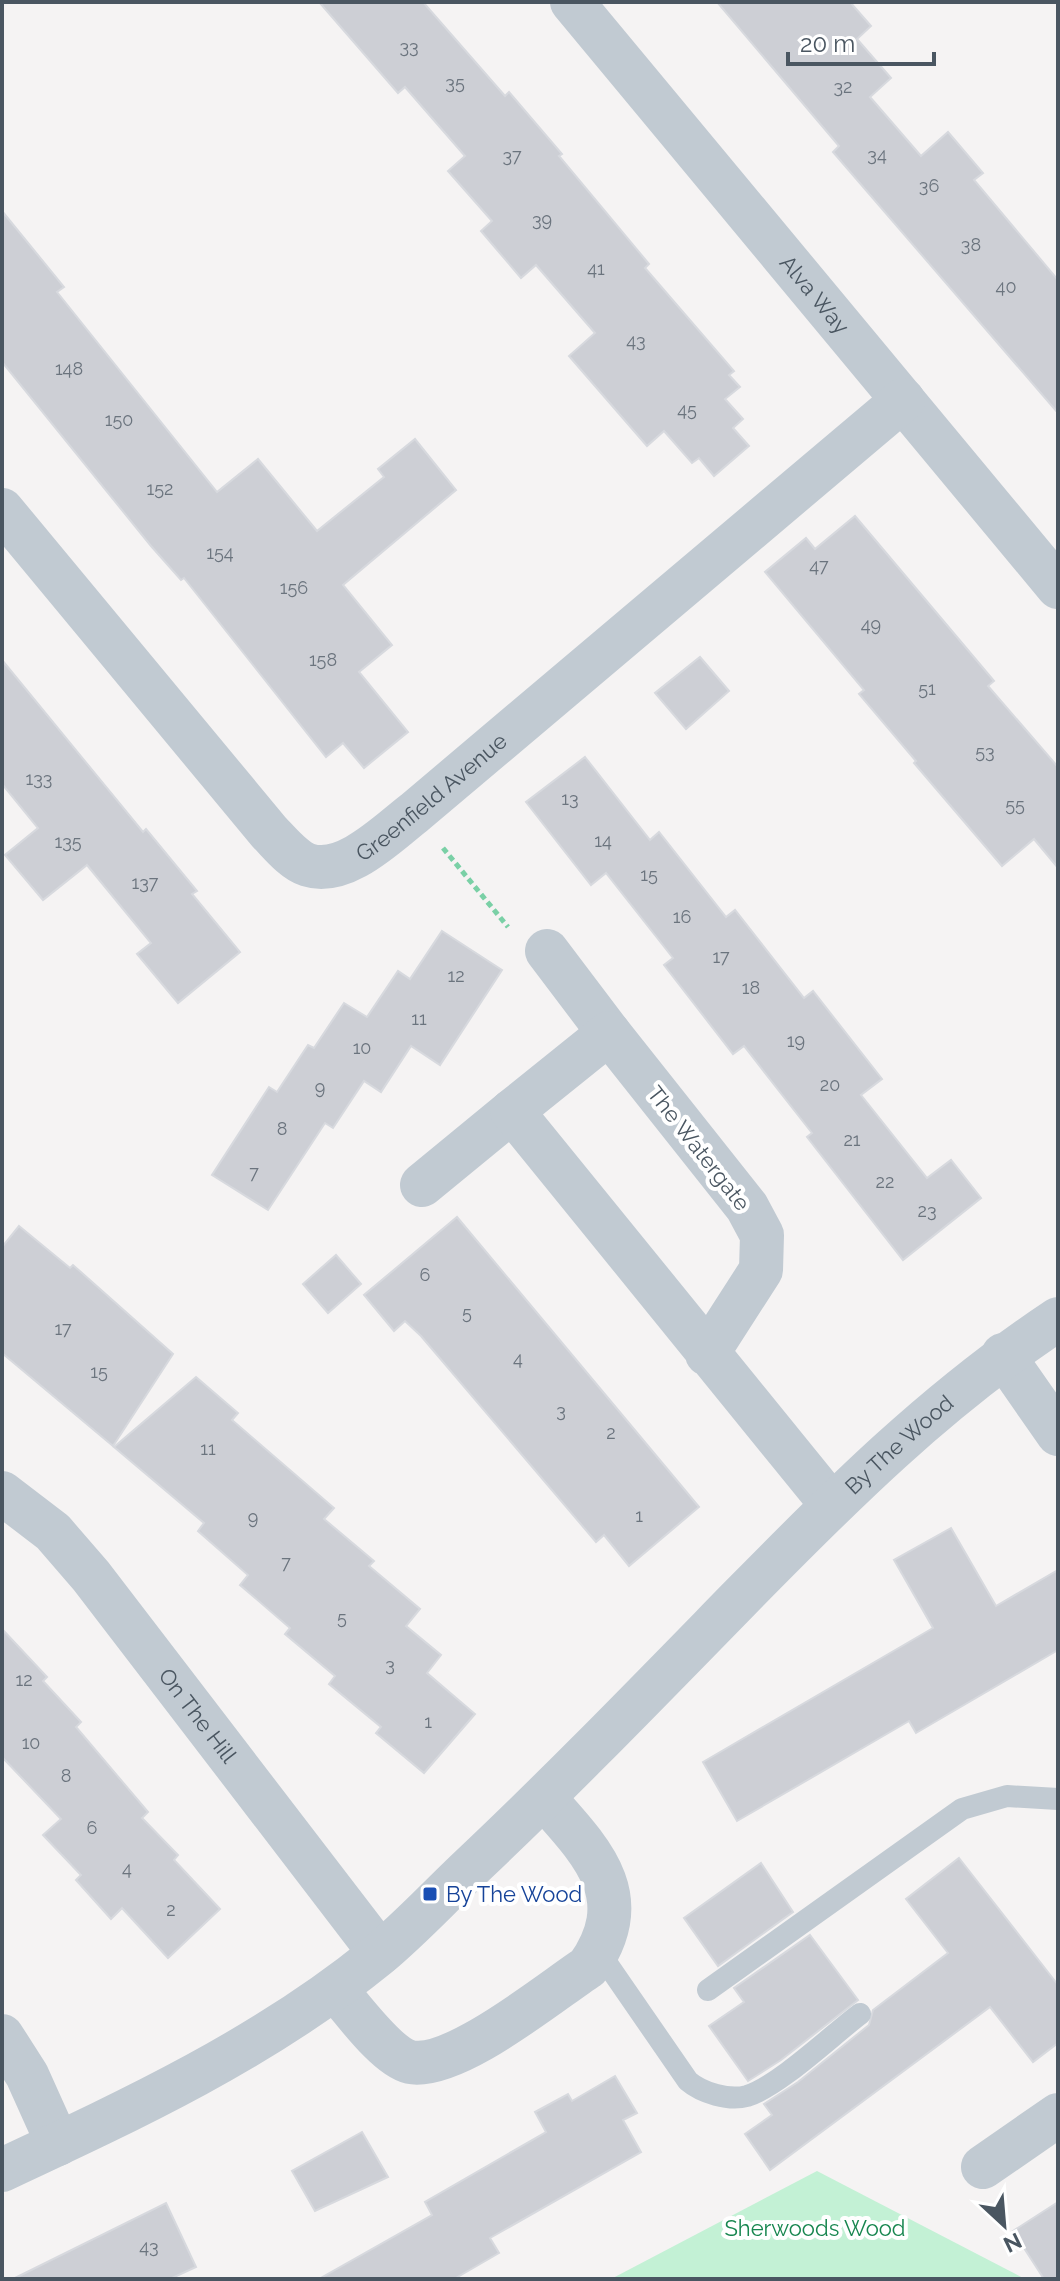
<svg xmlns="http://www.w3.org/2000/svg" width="1060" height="2281" font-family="Raleway,sans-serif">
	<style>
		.green { fill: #c3f1d5 }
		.building { fill: #cdcfd5; stroke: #d7d9de; stroke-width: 2 }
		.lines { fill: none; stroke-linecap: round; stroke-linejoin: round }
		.path { stroke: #7ad0a6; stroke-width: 5; stroke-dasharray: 6 4; stroke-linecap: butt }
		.lane { stroke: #c1cad2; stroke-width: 22 }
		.street { stroke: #c1cad2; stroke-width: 44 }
		.transit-dot { fill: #1a4fb4; stroke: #fff; stroke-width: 3 }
		.labels { text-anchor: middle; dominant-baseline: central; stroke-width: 8; stroke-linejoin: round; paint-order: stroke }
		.number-label { font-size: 18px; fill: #6b747e }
		.street-label { font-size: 22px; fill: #4a5661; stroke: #fff }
		.transit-label { font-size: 22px; fill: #164399; stroke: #fff; text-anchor: start }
		.park-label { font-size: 22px; fill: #17864f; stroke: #fff }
	</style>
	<rect width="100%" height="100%" fill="#f5f3f3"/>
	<polygon class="green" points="817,2171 1025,2279 611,2279"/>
	<g class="building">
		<polygon points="319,2 423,2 505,96 509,92 562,154 559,156 649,264 645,268 734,371 729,375 740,387 725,399 743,419 733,428 749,446 714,476 699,458 692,463 664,431 647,446 569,356 595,333 536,265 521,278 481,231 492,221 448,171 465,156 405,87 398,93"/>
		<polygon points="717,2 850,2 871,26 857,39 891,78 870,97 921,156 948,132 983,173 974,180 1058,280 1058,413 833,152 839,146"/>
		<polygon points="2,211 64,287 57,292 217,492 258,459 317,531 384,477 378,469 415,439 456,490 343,585 392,645 359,672 408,732 364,768 343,743 326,757 184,578 181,580 151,546 2,362"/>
		<polygon points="855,516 994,681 988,686 1058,767 1058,868 1034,839 1002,866 914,763 916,761 859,694 864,690 765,572 806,538 815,549"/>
		<polygon points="700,657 729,691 686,729 655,693"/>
		<polygon points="2,660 143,832 146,829 197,891 192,894 240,952 178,1003 137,954 151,943 87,865 43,900 5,855 38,828 2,784"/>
		<polygon points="585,757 650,840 659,832 726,917 735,910 804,998 813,991 882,1079 861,1095 927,1178 951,1160 981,1198 903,1260 807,1137 812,1133 744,1046 733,1054 664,965 673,958 606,873 591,885 526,802"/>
		<polygon points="442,931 502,970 440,1065 411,1046 381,1092 364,1081 333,1128 325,1123 268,1210 212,1175 269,1087 277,1092 308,1045 314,1048 344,1003 367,1017 398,971 410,979"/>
		<polygon points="457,1217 699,1507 629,1566 604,1535 596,1542 421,1336 405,1321 394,1331 364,1295"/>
		<polygon points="19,1226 70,1268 73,1265 173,1354 113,1446 2,1353 2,1247"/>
		<polygon points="336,1255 361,1284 328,1313 303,1284"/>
		<polygon points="196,1377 238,1413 232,1420 334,1508 324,1519 374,1561 369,1566 420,1609 406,1626 441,1655 427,1673 475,1714 424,1773 376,1733 381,1727 329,1684 335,1676 285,1634 290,1628 240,1585 248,1575 198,1531 204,1523 114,1447"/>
		<polygon points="951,1528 996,1606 1058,1570 1058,1650 916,1733 909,1721 737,1821 703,1762 933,1628 894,1560"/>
		<polygon points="2,1629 47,1677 43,1681 81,1722 76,1727 148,1812 142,1818 178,1855 174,1860 220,1909 168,1958 122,1908 111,1919 76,1880 81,1875 43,1835 61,1819 2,1757"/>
		<polygon points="959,1858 1058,1985 1058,2043 1033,2062 990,2007 770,2170 745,2134 772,2115 764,2104 798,2082 869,2025 873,2010 948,1953 906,1899"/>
		<polygon points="761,1863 793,1912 718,1966 684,1918"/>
		<polygon points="810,1935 858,2000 781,2060 748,2081 709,2026 744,2002 734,1988"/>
		<polygon points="615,2076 637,2113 623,2120 641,2152 490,2238 499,2253 454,2279 319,2279 432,2215 425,2202 546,2132 535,2112 568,2094 572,2101"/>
		<polygon points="362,2132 388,2177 315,2211 292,2171"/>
		<polygon points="1058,2202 1058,2279 1044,2279 1013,2231"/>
		<polygon points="166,2203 196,2267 170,2279 13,2279"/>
	</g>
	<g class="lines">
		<polyline class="path" points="443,848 508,927"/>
		<g class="lane">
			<path d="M599 1952 688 2081C702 2093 729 2101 747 2096 779 2086 832 2035 860 2014"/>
			<polyline points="708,1990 962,1809 1007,1796 1058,1799"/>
		</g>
		<g class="street">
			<path id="s1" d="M572 2 1058 587"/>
			<path id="s2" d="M2 510 269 832C280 843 293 860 308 865 345 877 388 833 414 813L903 400"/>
			<polyline points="547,951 609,1033"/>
			<polyline points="422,1185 512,1111"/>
			<polyline points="707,1354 761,1270 762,1235 747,1207 609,1033 512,1111 832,1505"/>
			<polyline points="1003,1355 1058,1434"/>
			<path id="s3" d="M2 1493 53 1532 91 1576 380 1953"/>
			<path d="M335 1989C352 2008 386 2056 410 2062 454 2071 550 1992 588 1967 638 1896 591 1851 544 1798"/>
			<polyline points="2,2036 27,2075 58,2144"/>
			<polyline points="983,2167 1058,2115"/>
			<path id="s4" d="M2 2170C133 2109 264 2048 377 1956 410 1929 440 1896 472 1866 563 1780 651 1689 739 1599 841 1495 936 1400 1058 1319"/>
		</g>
	</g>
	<rect class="transit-dot" x="422" y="1886" width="16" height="16" rx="4"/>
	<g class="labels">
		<g class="number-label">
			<text x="409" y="46">33</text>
			<text x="455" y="82">35</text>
			<text x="843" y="86">32</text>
			<text x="877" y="154">34</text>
			<text x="512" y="155">37</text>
			<text x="929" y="185">36</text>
			<text x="542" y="219">39</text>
			<text x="971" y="244">38</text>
			<text x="596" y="268">41</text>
			<text x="1006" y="286">40</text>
			<text x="636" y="340">43</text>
			<text x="69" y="368">148</text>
			<text x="687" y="409">45</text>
			<text x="119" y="419">150</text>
			<text x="160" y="488">152</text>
			<text x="220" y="552">154</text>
			<text x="819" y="565">47</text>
			<text x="294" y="587">156</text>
			<text x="871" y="624">49</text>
			<text x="323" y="659">158</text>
			<text x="927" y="688">51</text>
			<text x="985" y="751">53</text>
			<text x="39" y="778">133</text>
			<text x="570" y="798">13</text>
			<text x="1015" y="804">55</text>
			<text x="603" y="840">14</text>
			<text x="68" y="841">135</text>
			<text x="649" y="874">15</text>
			<text x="145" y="882">137</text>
			<text x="682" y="916">16</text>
			<text x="721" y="956">17</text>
			<text x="456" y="975">12</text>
			<text x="751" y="987">18</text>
			<text x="419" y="1018">11</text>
			<text x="796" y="1040">19</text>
			<text x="362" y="1047">10</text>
			<text x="830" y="1084">20</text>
			<text x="320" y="1087">9</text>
			<text x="282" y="1128">8</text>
			<text x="852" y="1139">21</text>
			<text x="254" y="1172">7</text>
			<text x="885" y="1181">22</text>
			<text x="927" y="1210">23</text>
			<text x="425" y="1274">6</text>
			<text x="467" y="1312">5</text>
			<text x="63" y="1328">17</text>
			<text x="518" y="1358">4</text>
			<text x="99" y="1371">15</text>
			<text x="561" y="1410">3</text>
			<text x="611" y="1432">2</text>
			<text x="208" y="1448">11</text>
			<text x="639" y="1515">1</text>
			<text x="253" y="1517">9</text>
			<text x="286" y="1562">7</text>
			<text x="342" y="1617">5</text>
			<text x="390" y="1664">3</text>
			<text x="24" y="1679">12</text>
			<text x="428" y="1721">1</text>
			<text x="31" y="1742">10</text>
			<text x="66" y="1775">8</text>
			<text x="92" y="1827">6</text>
			<text x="127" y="1868">4</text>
			<text x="171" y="1909">2</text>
			<text x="149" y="2246">43</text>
		</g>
		<g class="street-label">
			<text stroke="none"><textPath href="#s1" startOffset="380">Alva Way</textPath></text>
			<text stroke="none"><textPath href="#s2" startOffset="616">Greenfield Avenue</textPath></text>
			<text transform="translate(699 1148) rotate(52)">The Watergate</text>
			<text stroke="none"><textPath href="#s4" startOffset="1164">By The Wood</textPath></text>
			<text stroke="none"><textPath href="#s3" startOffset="298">On The Hill</textPath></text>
		</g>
		<g class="transit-label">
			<text x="446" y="1894">By The Wood</text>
		</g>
		<g class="park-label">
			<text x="815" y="2228">Sherwoods Wood</text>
		</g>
	</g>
	<rect width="1060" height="2281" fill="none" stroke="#4a5661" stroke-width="8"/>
	<g transform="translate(1004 2225) rotate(154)" stroke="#ffffff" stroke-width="6" paint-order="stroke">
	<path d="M0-6L14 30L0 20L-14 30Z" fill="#4a5661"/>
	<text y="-12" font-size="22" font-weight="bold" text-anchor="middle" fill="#4a5661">N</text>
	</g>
	<path d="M788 52v12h146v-12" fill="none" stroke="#4a5661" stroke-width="4"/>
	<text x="800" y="52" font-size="24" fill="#4a5661" stroke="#ffffff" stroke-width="6" paint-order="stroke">20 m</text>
</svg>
